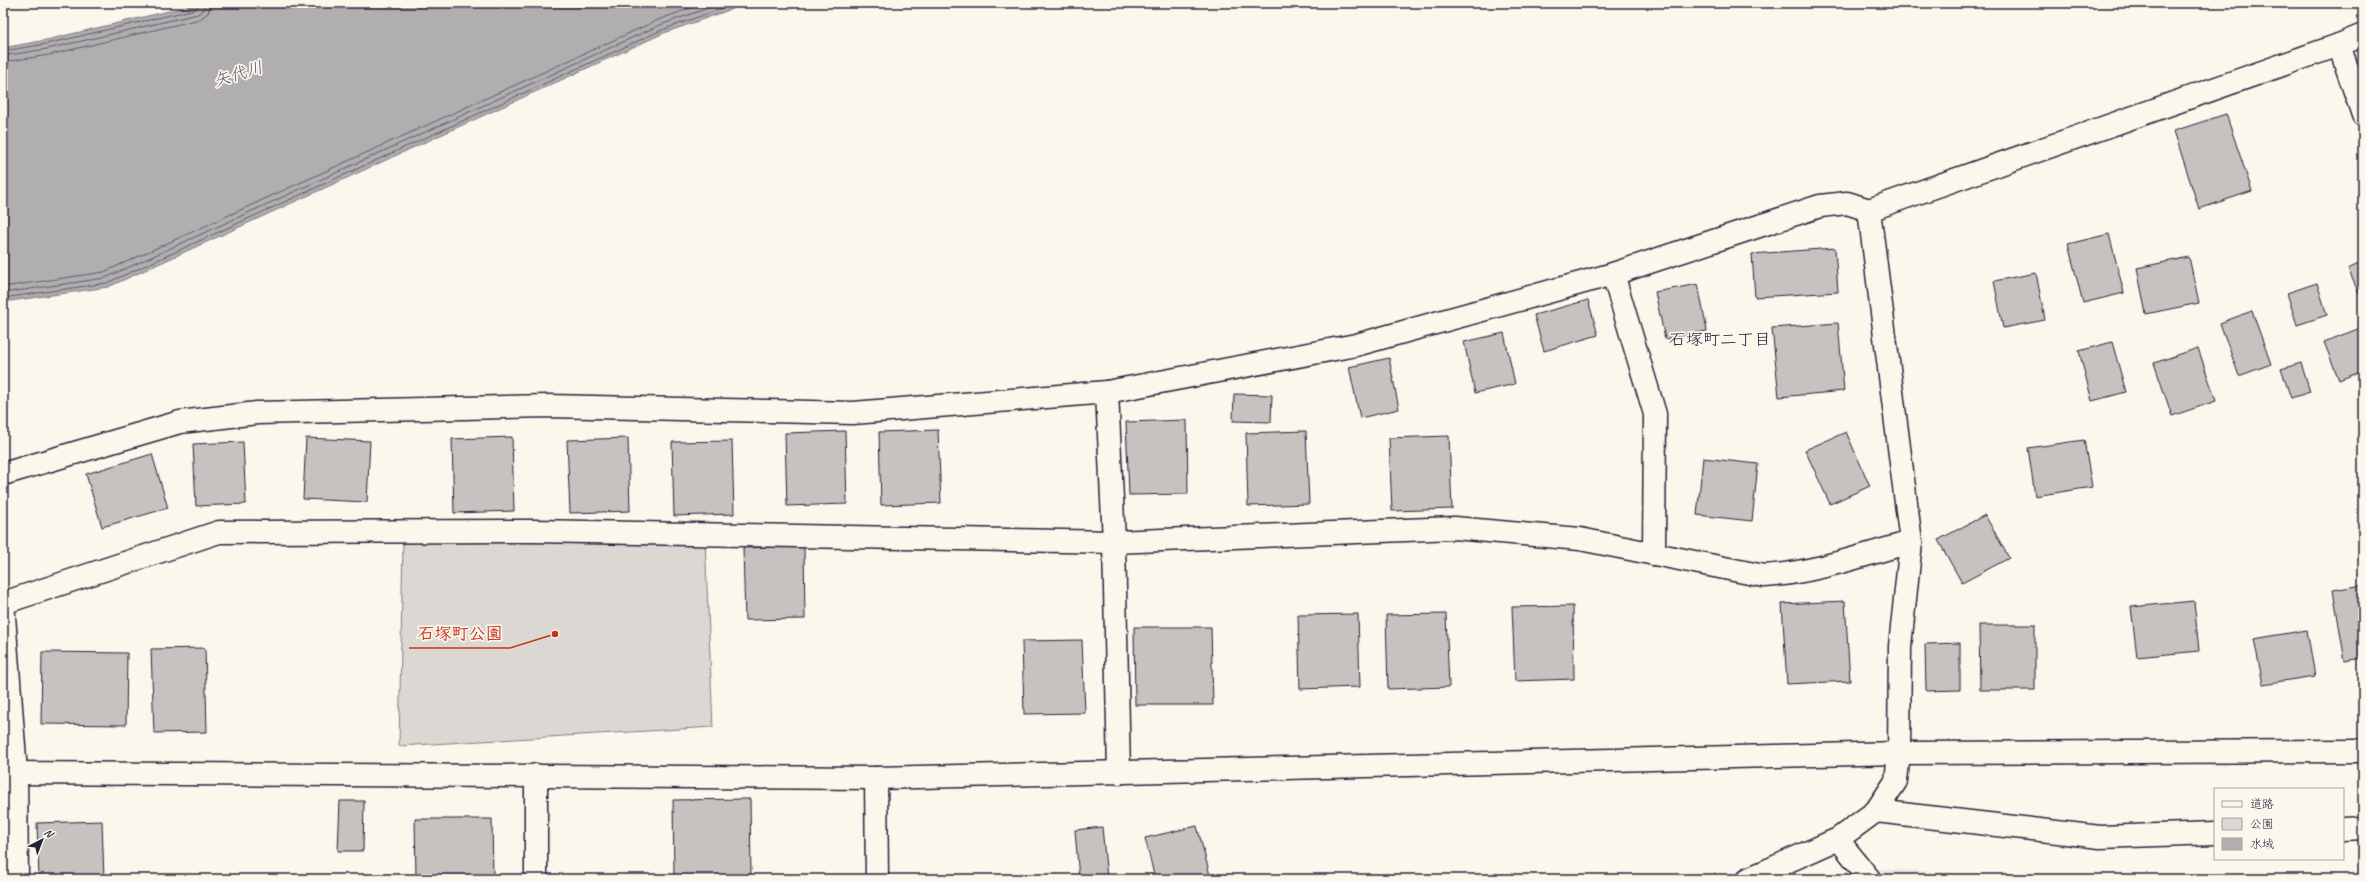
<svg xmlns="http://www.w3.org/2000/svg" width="2366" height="882" font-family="Caveat,'Klee One',sans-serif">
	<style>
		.built { fill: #ebe7df }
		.green { fill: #dbd8d3; stroke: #7e7d87 }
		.water { fill: #b1aeb0; stroke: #787681 }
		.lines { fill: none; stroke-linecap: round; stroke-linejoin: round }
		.shore { stroke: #5b5a6a; stroke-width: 1 }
		.building { fill: #c6c2c0; stroke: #22223b }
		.lane-casing { stroke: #22223b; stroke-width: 24 }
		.street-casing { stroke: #22223b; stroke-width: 25 }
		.secondary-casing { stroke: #22223b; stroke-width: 25 }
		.lane { stroke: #fbf7ec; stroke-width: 21 }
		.street { stroke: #fbf7ec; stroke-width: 22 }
		.secondary { stroke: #fbf7ec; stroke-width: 22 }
		.labels { text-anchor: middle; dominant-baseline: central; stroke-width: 3.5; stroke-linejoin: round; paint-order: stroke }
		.water-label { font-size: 17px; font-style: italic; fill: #545364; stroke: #fbf7ec }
		.neighbourhood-label { font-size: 17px; fill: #22223b; stroke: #fbf7ec }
		.leader { fill: none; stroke: #c8321e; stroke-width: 1.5 }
		.callout-dot { fill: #c8321e; stroke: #fbf7ec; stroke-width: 1.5 }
		.callout-label { font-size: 17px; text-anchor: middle; font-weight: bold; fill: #c8321e; stroke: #fbf7ec; stroke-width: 3.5; stroke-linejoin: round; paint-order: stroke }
	</style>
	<rect width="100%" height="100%" fill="#fbf7ec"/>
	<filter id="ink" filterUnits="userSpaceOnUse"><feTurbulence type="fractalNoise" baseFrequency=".025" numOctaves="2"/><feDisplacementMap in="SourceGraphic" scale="8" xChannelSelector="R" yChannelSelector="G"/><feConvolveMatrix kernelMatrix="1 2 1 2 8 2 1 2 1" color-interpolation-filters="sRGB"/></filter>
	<g filter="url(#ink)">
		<polygon class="built" points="1879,869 2071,879 1850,879"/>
		<polygon class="green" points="705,540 713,727 399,746 403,542"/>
		<polygon class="water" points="203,3 749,3 664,33 108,287 3,302 3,48 46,40"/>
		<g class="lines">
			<g class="shore">
				<polyline points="3,51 46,44 196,9 200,3"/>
				<polyline points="3,56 47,49 198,14 203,10 205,3"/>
				<polyline points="3,62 49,55 200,19 208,13 211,3"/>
				<polyline points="3,287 104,272 658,20 704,3"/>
				<polyline points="3,293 105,278 660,25 722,3"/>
				<polyline points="3,298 107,283 662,30 737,3"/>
			</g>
		</g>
		<g class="building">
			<polygon points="2226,114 2252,191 2199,209 2174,131"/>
			<polygon points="2109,234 2124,293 2083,303 2068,244"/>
			<polygon points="1835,248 1838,292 1755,297 1752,254"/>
			<polygon points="2189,257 2199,303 2146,314 2137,268"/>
			<polygon points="2363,262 2363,295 2360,296 2348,269"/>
			<polygon points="2036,273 2045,320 2003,328 1994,281"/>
			<polygon points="2317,283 2327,315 2297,325 2287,293"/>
			<polygon points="1698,284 1707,331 1665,339 1655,292"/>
			<polygon points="1588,300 1598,335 1544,351 1534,315"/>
			<polygon points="2252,311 2271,364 2239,376 2220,323"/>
			<polygon points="1838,323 1844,391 1779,397 1772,328"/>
			<polygon points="2363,327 2363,371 2339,380 2324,342"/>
			<polygon points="1504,333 1515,384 1475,393 1464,342"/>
			<polygon points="2112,342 2126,392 2092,401 2079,351"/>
			<polygon points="2198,348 2216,401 2172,416 2154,363"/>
			<polygon points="1389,358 1399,409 1360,418 1349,367"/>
			<polygon points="2301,363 2310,392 2291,398 2281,369"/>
			<polygon points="1234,394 1272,395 1271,422 1233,421"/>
			<polygon points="1187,420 1188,494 1129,495 1126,422"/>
			<polygon points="938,430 941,503 881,505 879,432"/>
			<polygon points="845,431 847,504 787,506 785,433"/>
			<polygon points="1306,431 1309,504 1248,506 1246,433"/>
			<polygon points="1846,432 1870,486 1830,504 1805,450"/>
			<polygon points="1449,436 1452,509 1392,511 1389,438"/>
			<polygon points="512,437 514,511 454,513 452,439"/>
			<polygon points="306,438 370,441 367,502 303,499"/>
			<polygon points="628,438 630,511 570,513 567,440"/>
			<polygon points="2084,440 2092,487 2035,496 2028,448"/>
			<polygon points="732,441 734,514 674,516 672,442"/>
			<polygon points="243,442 246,504 196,506 193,444"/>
			<polygon points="152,454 168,508 102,527 86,474"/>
			<polygon points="1703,458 1758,464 1752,521 1697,515"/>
			<polygon points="1985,515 2009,558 1962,583 1938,540"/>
			<polygon points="804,546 805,619 745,620 743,548"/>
			<polygon points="2363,585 2363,658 2345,661 2333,590"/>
			<polygon points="1845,601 1850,681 1787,684 1782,604"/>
			<polygon points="2194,601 2199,651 2137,657 2131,607"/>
			<polygon points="1573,606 1574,679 1515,681 1512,607"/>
			<polygon points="1358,614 1360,687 1300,689 1298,615"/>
			<polygon points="1446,614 1449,687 1388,689 1386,615"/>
			<polygon points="1979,625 2035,625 2035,690 1980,690"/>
			<polygon points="1134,627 1211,627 1213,705 1135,705"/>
			<polygon points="2307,630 2315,676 2263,684 2254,639"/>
			<polygon points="1082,640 1085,713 1024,714 1022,641"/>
			<polygon points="1960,643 1960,690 1926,691 1925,644"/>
			<polygon points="205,648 207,732 154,733 151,649"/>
			<polygon points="42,652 127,653 126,725 41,724"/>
			<polygon points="750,799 751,878 674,878 673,800"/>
			<polygon points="340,801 364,801 363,851 338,851"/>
			<polygon points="415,819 492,819 493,879 416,879"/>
			<polygon points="102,821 104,879 39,879 37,823"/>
			<polygon points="1197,826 1211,879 1155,879 1145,838"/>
			<polygon points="1102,827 1107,878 1079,879 1075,830"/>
		</g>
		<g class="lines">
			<defs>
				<polyline id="lane" points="1838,839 1870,879"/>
				<g id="street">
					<polyline points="2363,35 2339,45 2363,115"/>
					<polyline points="1869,210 1911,542 1900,646 1899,753"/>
					<polyline points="1613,274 1655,414 1654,554"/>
					<polyline points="1107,392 1114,542 1119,773"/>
					<polyline points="3,474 180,422 257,413 549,406 853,413 1107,392 1356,345 1613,274 1820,206 1847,203 1869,210 2339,45"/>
					<path d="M3 603 219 532 534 531 1114 542 1454 528 1580 539 1764 576C1814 573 1863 555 1911 542"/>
					<polyline points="3,603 16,772 17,879"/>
					<polyline points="876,778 877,879"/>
					<polyline points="1876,811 2100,837 2215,833"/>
					<polyline points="2343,829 2363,828"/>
					<polyline points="536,879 536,775"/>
				</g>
				<g id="secondary">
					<polyline points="3,773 876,778 1899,753 2363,751"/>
					<polyline points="1748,879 1838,839 1876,811 1896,781 1899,753"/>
				</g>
			</defs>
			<use href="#lane" class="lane-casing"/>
			<use href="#street" class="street-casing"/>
			<use href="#secondary" class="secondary-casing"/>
			<use href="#lane" class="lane"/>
			<use href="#street" class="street"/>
			<use href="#secondary" class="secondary"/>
		</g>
	</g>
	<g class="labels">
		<g class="water-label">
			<text transform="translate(238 74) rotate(-17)">矢代川</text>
		</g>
		<g class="neighbourhood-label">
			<text x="1720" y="339">石塚町二丁目</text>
		</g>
	</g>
	<path class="leader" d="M555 634L510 648H409"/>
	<circle class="callout-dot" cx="555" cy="634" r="4"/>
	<g class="callout-label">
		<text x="460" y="639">石塚町公園</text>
	</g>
	<rect width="2366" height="882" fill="none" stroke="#fbf7ec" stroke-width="16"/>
	<rect x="8" y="8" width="2350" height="866" fill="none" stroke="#22223b" stroke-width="1.5" filter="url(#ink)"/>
	<rect x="2214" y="788" width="130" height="72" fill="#fbf7ec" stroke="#a4a2a5"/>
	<rect x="2222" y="801" width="20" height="6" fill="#fbf7ec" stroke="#a4a2a5"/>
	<text x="2250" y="808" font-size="12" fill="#22223b">道路</text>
	<rect x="2222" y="818" width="20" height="12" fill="#dbd8d3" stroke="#a4a2a5"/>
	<text x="2250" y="828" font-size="12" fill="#22223b">公園</text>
	<rect x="2222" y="838" width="20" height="12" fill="#b1aeb0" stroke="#a4a2a5"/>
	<text x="2250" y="848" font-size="12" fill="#22223b">水域</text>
	<g transform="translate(42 840) rotate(42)" stroke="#fbf7ec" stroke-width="3" paint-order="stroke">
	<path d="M0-3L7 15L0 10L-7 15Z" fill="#22223b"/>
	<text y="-6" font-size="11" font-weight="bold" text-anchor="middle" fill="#22223b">N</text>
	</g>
</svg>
